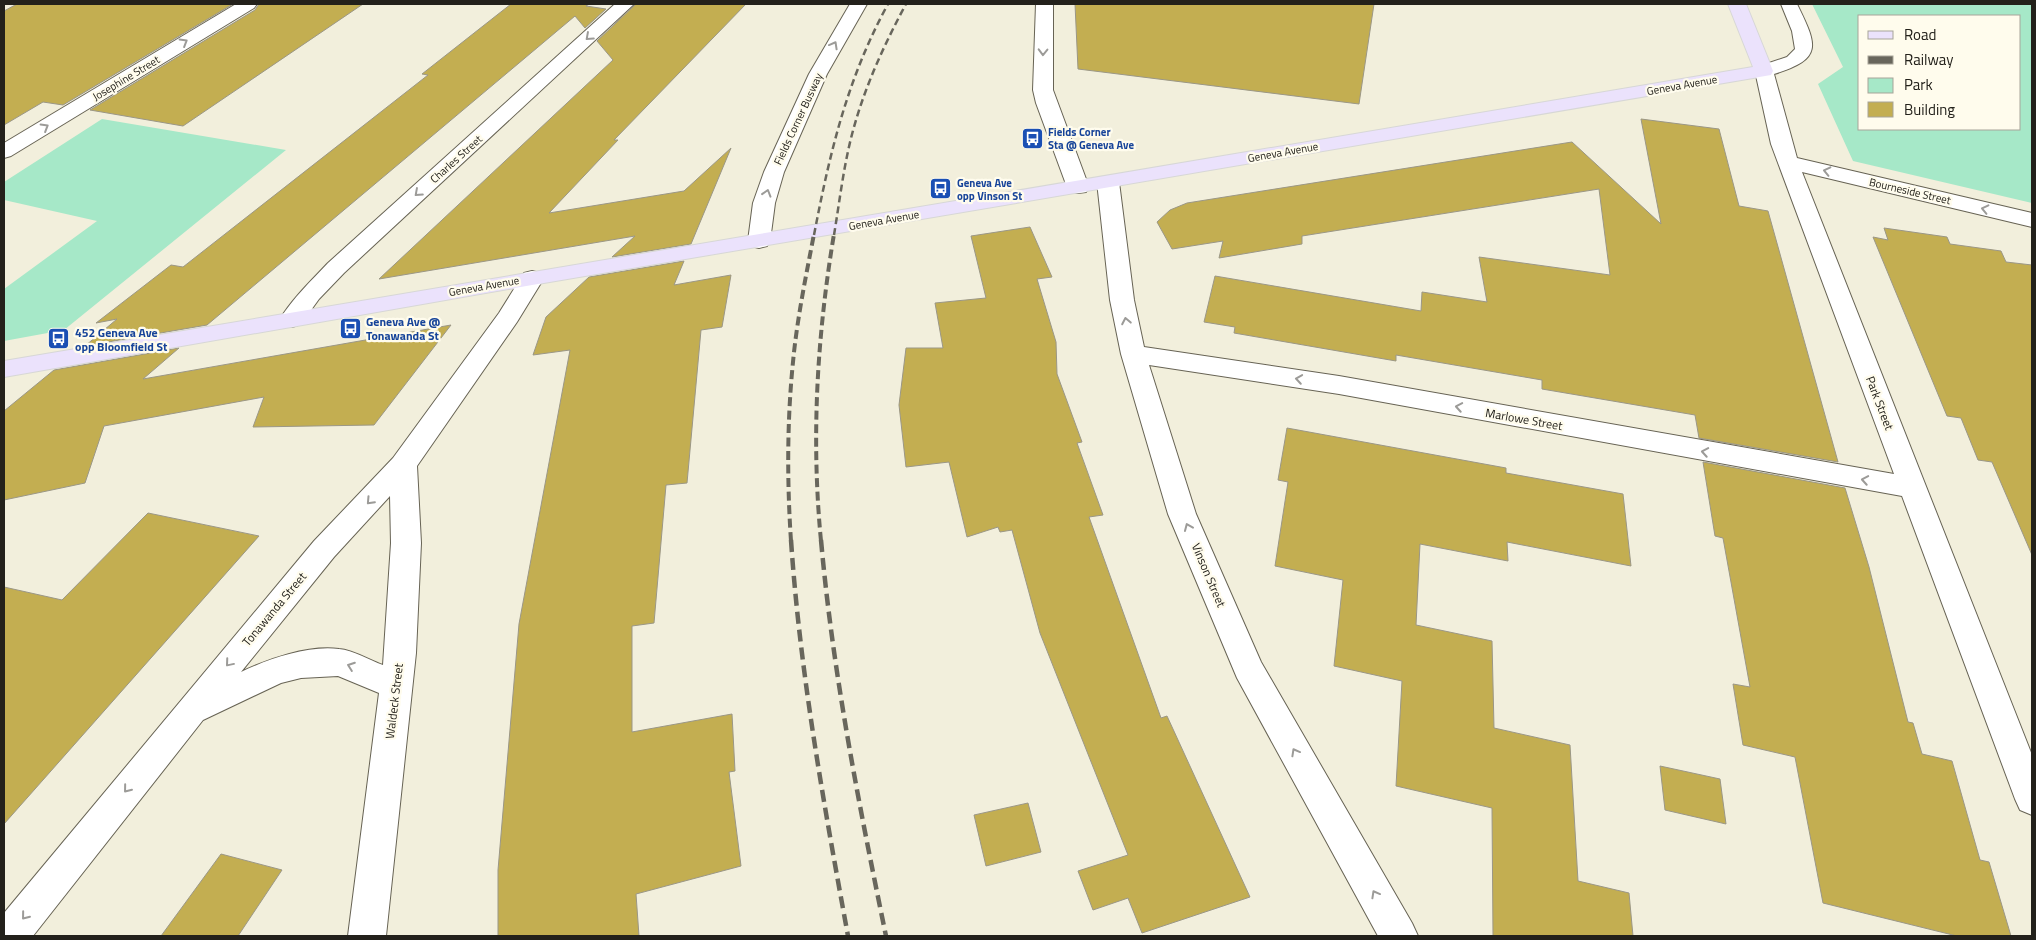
<svg xmlns="http://www.w3.org/2000/svg" width="2036" height="940" font-family="'Titillium Web',sans-serif">
	<style>
		.green { fill: #a6e8c8; fill-rule: evenodd }
		.building { fill: #c3ae51; stroke: #9b9786 }
		.lines { fill: none; stroke-linecap: round; stroke-linejoin: round }
		.minor-casing { stroke: #676354; stroke-width: 2 }
		.major-casing { stroke: #d7d7d6; stroke-width: 2 }
		.minor { fill: #fff; fill-rule: evenodd }
		.major { fill: #ebe2fc; fill-rule: evenodd }
		.rail-far2 { stroke: #68665c; stroke-width: 2.5; stroke-dasharray: 7 4; stroke-linecap: butt }
		.rail-far1 { stroke: #68665c; stroke-width: 4; stroke-dasharray: 9 4.5; stroke-linecap: butt }
		.rail { stroke: #68665c; stroke-width: 4.5; stroke-dasharray: 12 6; stroke-linecap: butt }
		.oneway { stroke: #9c9b98 }
		.labels { text-anchor: middle; dominant-baseline: central; stroke-width: 4.5; stroke-linejoin: round; paint-order: stroke }
		.far-street-label { font-size: 11px; fill: #23211b; stroke: #fffced }
		.far-transit-label { font-size: 11px; font-weight: bold; fill: #164399; stroke: #fffced; text-anchor: start }
		.transit-label { font-size: 12px; font-weight: bold; fill: #164399; stroke: #fffced; text-anchor: start }
		.street-label { font-size: 12px; fill: #23211b; stroke: #fffced }
	</style>
	<rect width="100%" height="100%" fill="#f2efdc"/>
	<g class="green">
		<path d="M1812 4H2032V203L1853 161 1818 84 1843 67ZM1860 16H2020V129H1860Z"/>
		<polygon points="102,119 286,150 64,330 4,341 4,289 97,221 4,200 4,182"/>
	</g>
	<g class="building">
		<polygon points="17,4 233,4 63,105 43,102 4,125 4,11"/>
		<polygon points="259,4 363,4 183,126 90,110 255,10"/>
		<polygon points="511,4 589,4 586,6 606,9 585,28 575,16 207,325 85,346 117,319 96,323 171,265 183,267 428,75 422,74"/>
		<polygon points="636,4 746,4 614,140 618,140 549,213 684,191 731,148 691,244 612,257 635,236 379,279 613,60 597,41"/>
		<polygon points="1075,4 1374,4 1359,104 1078,69"/>
		<polygon points="1641,119 1719,129 1739,206 1768,211 1838,462 1699,438 1695,415 1542,389 1542,380 1396,355 1396,361 1234,333 1235,327 1204,322 1215,276 1421,311 1422,292 1487,302 1479,257 1610,275 1599,189 1302,236 1302,244 1219,258 1223,241 1172,249 1157,222 1170,210 1187,203 1572,142 1661,224"/>
		<polygon points="1030,227 1052,277 1037,279 1056,342 1057,374 1082,442 1077,443 1103,515 1089,517 1161,718 1167,716 1250,897 1142,933 1128,898 1093,910 1078,871 1128,855 1040,633 1012,530 1000,532 998,527 967,537 949,462 906,467 899,405 906,348 943,348 935,303 986,298 971,236"/>
		<polygon points="1884,228 1947,237 1950,244 2001,251 2006,262 2032,265 2032,555 1992,462 1978,460 1961,418 1947,416 1873,237 1888,240"/>
		<polygon points="684,261 674,285 731,275 722,327 701,330 687,483 666,485 654,623 632,626 632,732 732,714 735,771 729,772 741,866 636,894 639,936 498,936 498,870 519,624 570,350 533,355 546,317 589,277"/>
		<polygon points="451,325 374,425 253,427 264,397 104,426 85,483 4,500 4,411 54,370 179,348 143,379"/>
		<polygon points="1287,428 1506,468 1506,473 1623,494 1631,566 1507,542 1508,561 1420,544 1416,625 1492,641 1494,728 1570,745 1578,881 1629,893 1633,936 1493,936 1492,808 1396,786 1402,681 1334,666 1343,580 1275,566 1288,482 1278,480"/>
		<polygon points="1703,462 1845,488 1869,567 1908,722 1913,723 1922,754 1952,761 1980,860 1989,862 2011,936 1957,936 1823,903 1795,757 1743,745 1733,684 1750,687 1723,538 1715,536"/>
		<polygon points="148,513 259,536 4,824 4,587 62,600"/>
		<polygon points="1660,766 1720,779 1726,824 1665,810"/>
		<polygon points="1028,803 1041,852 986,866 974,815"/>
		<polygon points="221,854 282,870 238,936 161,936"/>
	</g>
	<g class="lines">
		<defs>
			<g id="minor">
				<polygon points="236,4 257,4 254,8 11,156 4,158 4,143"/>
				<path d="M615 4H634L344 273 319 299 301 324 292 327 283 324 280 319C293 298 311 281 328 263Z"/>
				<polygon points="850,4 867,4 827,74 784,172 775,203 770,241 767,246 759,248 751,246 748,241 753,203 764,172 809,74"/>
				<polygon points="1036,4 1053,4 1053,90 1089,187 1086,192 1078,193 1070,192 1067,187 1036,103 1033,90"/>
				<path d="M1781 4H1797C1817 45 1824 59 1774 74L1797 158 2032 213V227L1802 172 2032 755V815L2020 810 2015 799 1902 496 1339 394 1149 365 1196 514 1261 662 1412 923 1418 936H1378L1237 678 1168 514 1121 354 1110 300 1097 182 1101 178 1108 176 1115 178 1119 182 1134 300 1144 347 1339 376 1894 474 1771 144 1755 71 1757 67 1787 57 1795 49 1792 31Z"/>
				<path d="M532 271 540 273 544 278 517 322 417 466 421 543 416 653 386 936H348L379 693 338 676 301 678 281 683 203 720 33 936H4V913L314 541 393 458 499 313 524 273ZM390 496 391 543 383 665C369 660 353 650 339 649 308 645 268 659 241 672L334 557Z"/>
			</g>
			<polygon id="major" points="1728,4 1746,4 1773,71 1771,75 532,285 4,377 4,361 1753,67"/>
		</defs>
		<use href="#minor" class="minor-casing"/>
		<use href="#major" class="major-casing"/>
		<use href="#minor" class="minor"/>
		<use href="#major" class="major"/>
		<g class="rail-far2">
			<path d="M814 235C830 152 847 79 888 4"/>
			<path d="M834 235C840 199 844 162 854 127 866 84 885 43 906 4"/>
		</g>
		<g class="rail-far1">
			<path d="M791 541C787 482 787 421 793 362 797 319 806 276 814 234"/>
			<path d="M821 541C811 438 817 336 834 234"/>
		</g>
		<g class="rail">
			<path d="M791 540C800 673 824 805 848 936"/>
			<path d="M821 540C833 674 859 805 886 936"/>
		</g>
	</g>
	<defs><path id="oneway-chevron" d="M-2-3.5L2.5 0L-2 3.5" fill="none" stroke-width="1.6" stroke-linecap="round" stroke-linejoin="round" transform="scale(1.25)"/></defs>
	<g class="oneway">
		<use href="#oneway-chevron" transform="translate(589 37) rotate(138)"/>
		<use href="#oneway-chevron" transform="translate(184 42) rotate(-31)"/>
		<use href="#oneway-chevron" transform="translate(834 45) rotate(-61)"/>
		<use href="#oneway-chevron" transform="translate(1043 52) rotate(91)"/>
		<use href="#oneway-chevron" transform="translate(45 127) rotate(-31)"/>
		<use href="#oneway-chevron" transform="translate(1827 171) rotate(-167)"/>
		<use href="#oneway-chevron" transform="translate(418 193) rotate(138)"/>
		<use href="#oneway-chevron" transform="translate(767 193) rotate(-73)"/>
		<use href="#oneway-chevron" transform="translate(1985 209) rotate(-167)"/>
		<use href="#oneway-chevron" transform="translate(1126 321) rotate(-101)"/>
		<use href="#oneway-chevron" transform="translate(1299 379) rotate(-171)"/>
		<use href="#oneway-chevron" transform="translate(1459 407) rotate(-170)"/>
		<use href="#oneway-chevron" transform="translate(1705 452) rotate(-170)"/>
		<use href="#oneway-chevron" transform="translate(1865 480) rotate(-170)"/>
		<use href="#oneway-chevron" transform="translate(370 501) rotate(133)"/>
		<use href="#oneway-chevron" transform="translate(1188 527) rotate(-113)"/>
		<use href="#oneway-chevron" transform="translate(229 663) rotate(130)"/>
		<use href="#oneway-chevron" transform="translate(351 666) rotate(-160)"/>
		<use href="#oneway-chevron" transform="translate(1295 752) rotate(-119)"/>
		<use href="#oneway-chevron" transform="translate(127 789) rotate(129)"/>
		<use href="#oneway-chevron" transform="translate(1375 894) rotate(-119)"/>
		<use href="#oneway-chevron" transform="translate(25 916) rotate(129)"/>
	</g>
	<defs>
		<symbol id="bus-square" viewBox="-11 -11 22 22"><rect x="-9" y="-9" width="18" height="18" rx="4" fill="#1a4fb4" stroke="#fffced"/><path d="M-5-6H5V4H4V6H2V4H-2V6H-4V4H-5ZM-3.5-4V0h7V-4ZM-3.5 1.2v1.5H-2V1.2ZM2 1.2v1.5H3.5V1.2Z" fill="#fff"/></symbol>
	</defs>
	<g fill-rule="evenodd">
		<use href="#bus-square" x="1020" y="126" width="25" height="25"/>
		<use href="#bus-square" x="928" y="176" width="25" height="25"/>
		<use href="#bus-square" x="338" y="316" width="25" height="25"/>
		<use href="#bus-square" x="46" y="326" width="25" height="25"/>
	</g>
	<g class="labels">
		<g class="far-street-label">
			<text transform="translate(126 78) rotate(-31)">Josephine Street</text>
			<text transform="translate(1682 85) rotate(-10)">Geneva Avenue</text>
			<text transform="translate(798 119) rotate(-65)">Fields Corner Busway</text>
			<text transform="translate(1283 152) rotate(-10)">Geneva Avenue</text>
			<text transform="translate(456 159) rotate(-42)">Charles Street</text>
			<text transform="translate(1910 191) rotate(13)">Bourneside Street</text>
			<text transform="translate(884 220) rotate(-10)">Geneva Avenue</text>
			<text transform="translate(484 286) rotate(-10)">Geneva Avenue</text>
		</g>
		<g class="far-transit-label">
			<text x="1048" y="132">Fields Corner<tspan x="1048" dy="13">Sta @ Geneva Ave</tspan></text>
			<text x="957" y="183">Geneva Ave<tspan x="957" dy="13">opp Vinson St</tspan></text>
		</g>
		<g class="transit-label">
			<text x="366" y="321">Geneva Ave @<tspan x="366" dy="14">Tonawanda St</tspan></text>
			<text x="75" y="332">452 Geneva Ave<tspan x="75" dy="14">opp Bloomfield St</tspan></text>
		</g>
		<g class="street-label">
			<text transform="translate(1880 403) rotate(69)">Park Street</text>
			<text transform="translate(1524 419) rotate(10)">Marlowe Street</text>
			<text transform="translate(1209 575) rotate(67)">Vinson Street</text>
			<text transform="translate(274 609) rotate(-50)">Tonawanda Street</text>
			<text transform="translate(394 701) rotate(-83)">Waldeck Street</text>
		</g>
	</g>
	<rect width="2036" height="940" fill="none" stroke="#23211b" stroke-width="10"/>
	<rect x="1858" y="15" width="162" height="115" fill="#fffced" stroke="#a7a499"/>
	<rect x="1868" y="31" width="25" height="8" fill="#ebe2fc" stroke="#a7a499"/>
	<text x="1904" y="40" font-size="15" fill="#23211b">Road</text>
	<rect x="1868" y="56" width="25" height="8" fill="#68665c" stroke="#a7a499"/>
	<text x="1904" y="65" font-size="15" fill="#23211b">Railway</text>
	<rect x="1868" y="78" width="25" height="15" fill="#a6e8c8" stroke="#a7a499"/>
	<text x="1904" y="90" font-size="15" fill="#23211b">Park</text>
	<rect x="1868" y="102" width="25" height="15" fill="#c3ae51" stroke="#a7a499"/>
	<text x="1904" y="115" font-size="15" fill="#23211b">Building</text>
</svg>
